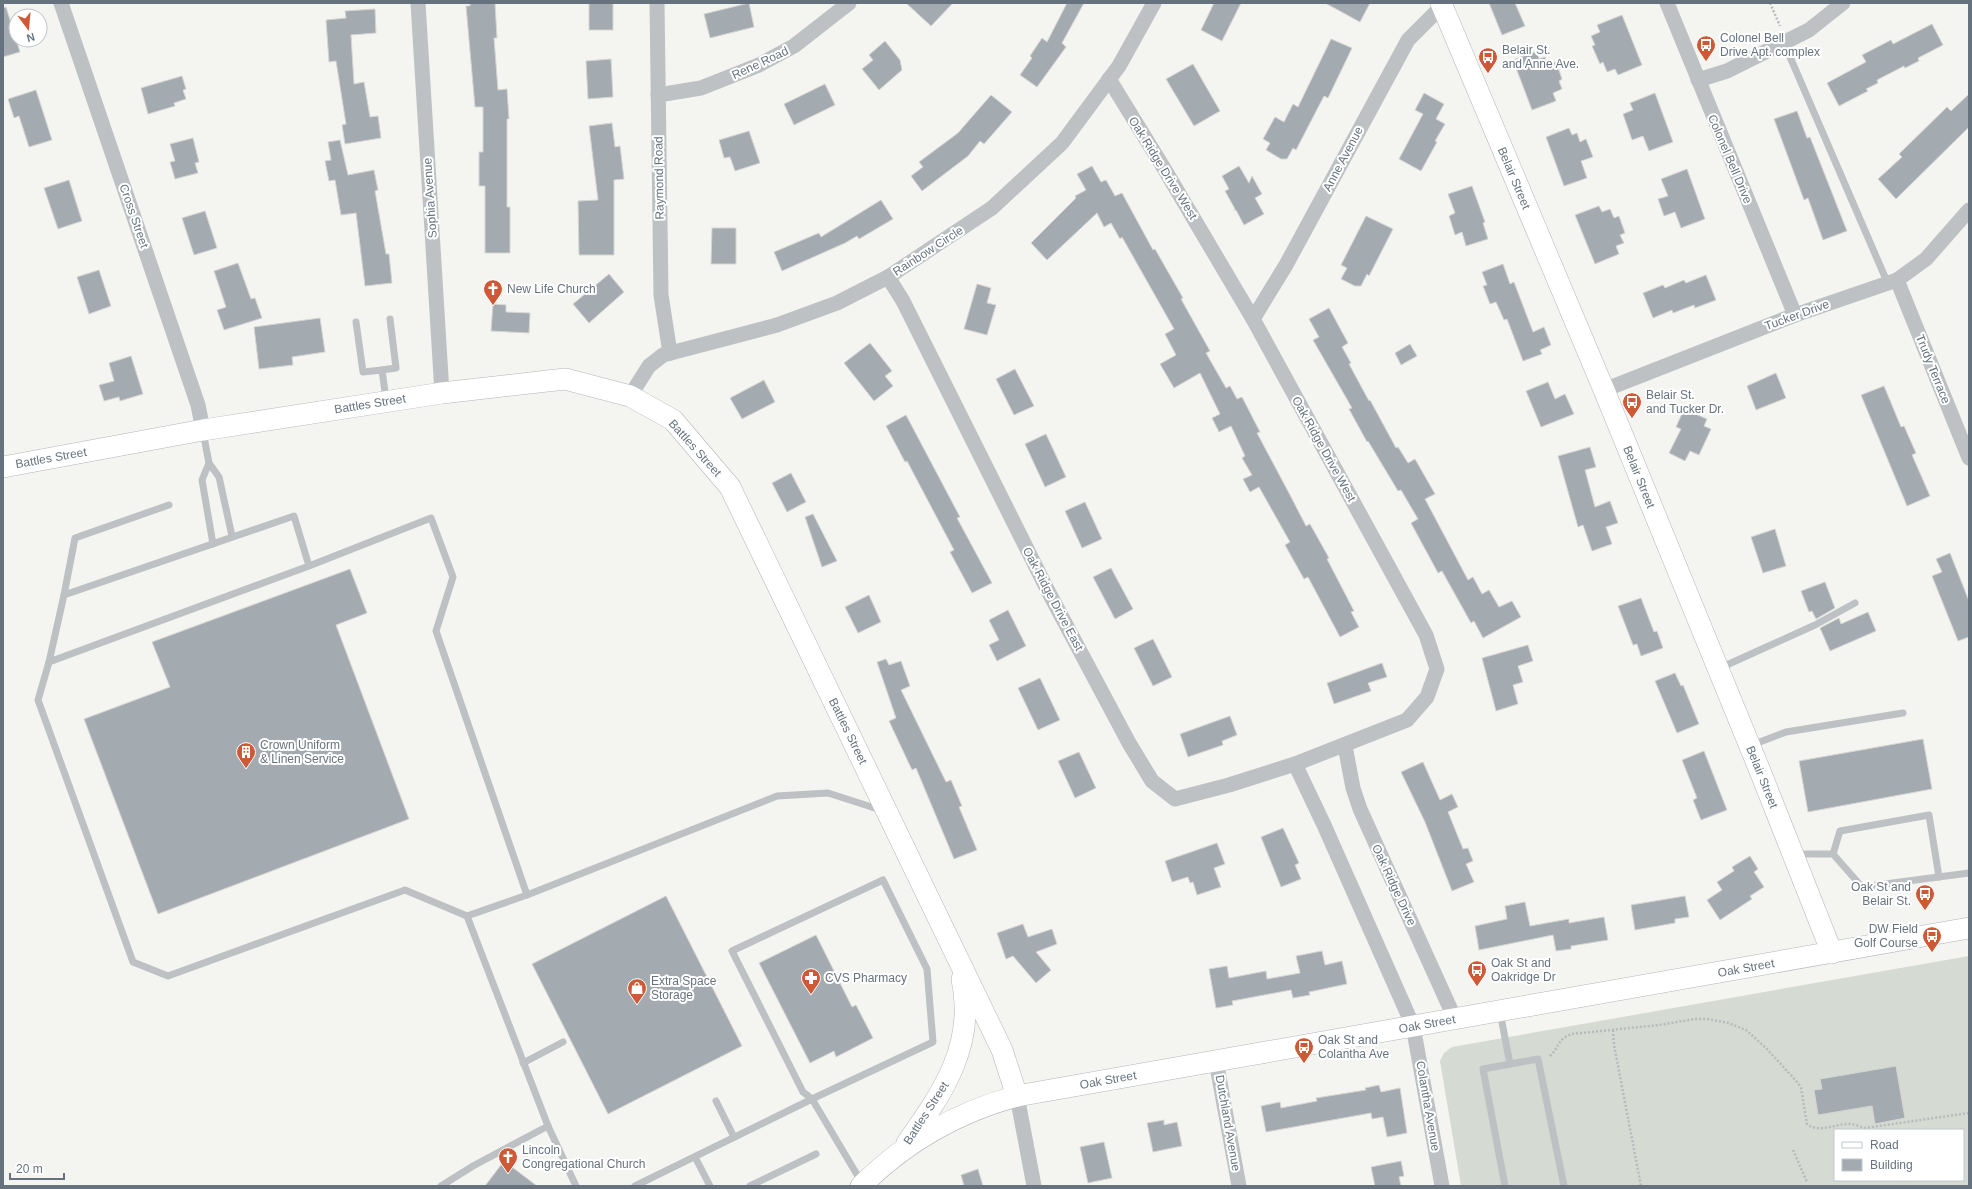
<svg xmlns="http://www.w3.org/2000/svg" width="1972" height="1189" font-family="Arial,sans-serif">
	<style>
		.grass { fill: #d5dad2; fill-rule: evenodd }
		.building { fill: #a4abb0; stroke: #d5d5d3 }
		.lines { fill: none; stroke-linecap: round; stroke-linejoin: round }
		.secondary-casing { stroke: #b2b6ba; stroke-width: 22 }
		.path { stroke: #b7babc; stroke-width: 2.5; stroke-dasharray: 2 2; stroke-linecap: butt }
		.lane { stroke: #bdc1c4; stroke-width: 7 }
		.street { stroke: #bdc1c4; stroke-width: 15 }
		.secondary { stroke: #fff; stroke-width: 21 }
		.labels { text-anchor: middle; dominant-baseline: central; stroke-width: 4; stroke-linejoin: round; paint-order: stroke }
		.poi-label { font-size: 12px; fill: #66737e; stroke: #fff; text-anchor: start }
		.street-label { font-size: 12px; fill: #66737e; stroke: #fff }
	</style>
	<rect width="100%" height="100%" fill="#f4f4f0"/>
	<path class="grass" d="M1969 956V1186H1461L1440 1061 1444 1053 1452 1047ZM1835 1130H1963V1180H1835Z"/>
	<g class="building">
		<polygon points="470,3 495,3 497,38 494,38 498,90 507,89 509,119 507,119 507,207 510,207 510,253 485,253 485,186 479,186 479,152 483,152 483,107 475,107 466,6 470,6"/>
		<rect x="589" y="3" width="24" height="27"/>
		<polygon points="749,3 754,27 710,38 704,14"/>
		<polygon points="906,3 953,3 931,26"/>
		<polygon points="1067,3 1084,3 1062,43 1066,47 1037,87 1020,75 1032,58 1030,56 1042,38 1047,42"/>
		<polygon points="1214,3 1241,3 1222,41 1201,30"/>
		<polygon points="1325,3 1370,3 1360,22"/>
		<polygon points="1489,3 1515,3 1525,26 1502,35"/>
		<polygon points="6,7 20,52 3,57 3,8"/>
		<polygon points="375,9 376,33 351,35 354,84 364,82 370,117 378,116 381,138 345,144 342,125 346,124 336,61 329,62 326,20 346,18 345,11"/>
		<polygon points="1622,15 1642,65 1618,75 1615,69 1607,72 1603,62 1600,64 1592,46 1595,45 1591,36 1600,32 1597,25"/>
		<polygon points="1932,24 1943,45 1918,58 1919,61 1905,68 1904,66 1877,80 1878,83 1866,89 1868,91 1839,106 1827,83 1866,62 1862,55 1891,40 1893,44"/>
		<polygon points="1331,39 1352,48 1328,98 1324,96 1296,150 1293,148 1287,159 1281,159 1266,150 1270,143 1263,139 1275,117 1284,122 1293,104 1298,107"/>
		<polygon points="885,41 900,60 902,70 879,90 862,69 873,60 869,55"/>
		<polygon points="1537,51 1539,59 1545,57 1547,64 1556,62 1562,79 1559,81 1562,89 1553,93 1556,101 1532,110 1513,60"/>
		<polygon points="611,59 613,97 588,99 586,61"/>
		<polygon points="1193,64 1220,111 1194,126 1166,79"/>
		<polygon points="182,76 186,89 183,90 186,99 174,103 175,106 148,114 141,88"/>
		<polygon points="825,84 835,105 794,125 784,104"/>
		<polygon points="36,90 52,140 29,147 19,116 14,118 8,99"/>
		<polygon points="1424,93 1444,104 1436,119 1445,124 1435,141 1437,142 1421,171 1399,159 1423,114 1415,110"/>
		<polygon points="1655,93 1673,142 1649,151 1643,136 1632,140 1623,114 1633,110 1630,103"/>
		<polygon points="1969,94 1969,127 1896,199 1878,179 1902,157 1899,154 1947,107 1951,111"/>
		<polygon points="991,95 1012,112 984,144 980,141 968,156 922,191 911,176 923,167 919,162 958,133"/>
		<polygon points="1797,111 1807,138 1810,137 1847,231 1823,240 1808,198 1804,200 1774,119"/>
		<polygon points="612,123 615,147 620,146 624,179 614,180 614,255 579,255 578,201 598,200 589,126"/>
		<polygon points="1569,128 1572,135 1577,133 1580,142 1586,139 1593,157 1581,161 1587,178 1564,186 1546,137"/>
		<polygon points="749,131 760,163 735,171 730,157 724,158 719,140"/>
		<polygon points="193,138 199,162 195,163 198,173 175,179 170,162 175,161 170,144"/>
		<polygon points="340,140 348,175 374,170 378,190 375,191 386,254 389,254 392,283 365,286 356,213 341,215 335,180 329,181 325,161 331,160 328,142"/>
		<polygon points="1092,166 1101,182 1106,180 1115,196 1122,193 1153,250 1155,249 1183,298 1181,299 1210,351 1206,353 1226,388 1230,386 1237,399 1242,397 1260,432 1257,433 1290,495 1306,526 1310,524 1329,558 1327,559 1354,611 1351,612 1359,627 1340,637 1308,577 1304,579 1285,545 1290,542 1259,487 1250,492 1243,479 1252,475 1242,458 1245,456 1231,426 1219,432 1212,418 1220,414 1200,373 1174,388 1160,364 1176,355 1165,334 1174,329 1122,237 1120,239 1111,223 1104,227 1097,213 1047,260 1031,243 1076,198 1075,196 1086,190 1077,174"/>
		<polygon points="1239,166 1249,183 1252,176 1262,194 1255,198 1264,214 1244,225 1236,210 1234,210 1235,209 1225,191 1229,189 1222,176"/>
		<polygon points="1687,169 1705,219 1681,228 1675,212 1664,216 1658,199 1668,196 1661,179"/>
		<polygon points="69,180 82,221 58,229 44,188"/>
		<polygon points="1472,186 1485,222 1483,223 1488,239 1466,246 1462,232 1455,235 1449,216 1455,213 1448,194"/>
		<polygon points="881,200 893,219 859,239 857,236 845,243 782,271 774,252 819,233 821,237"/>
		<polygon points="1599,206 1602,212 1610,209 1614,218 1619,216 1625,233 1620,235 1624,243 1616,246 1619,254 1595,264 1575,215"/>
		<polygon points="205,211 217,248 194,255 182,218"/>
		<polygon points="1366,216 1393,229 1369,276 1367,274 1361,286 1355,286 1341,279 1347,268 1341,265"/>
		<polygon points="712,228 736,228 736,264 711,264"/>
		<polygon points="238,263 251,299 255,298 262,318 224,330 217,310 226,307 214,271"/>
		<polygon points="1503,264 1510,284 1514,282 1533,332 1544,327 1551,345 1540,350 1542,354 1523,361 1507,319 1504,320 1496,302 1490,304 1483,286 1487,285 1482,272"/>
		<polygon points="99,270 111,306 89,314 77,277"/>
		<polygon points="609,274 624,292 589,323 573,304"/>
		<polygon points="1706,275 1716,300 1695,308 1694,305 1673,313 1672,310 1653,318 1643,293 1663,285 1665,288 1684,280 1686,283"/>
		<polygon points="977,284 991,288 987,303 996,305 987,335 964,329"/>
		<polygon points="493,304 506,305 506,312 530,313 529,333 491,331"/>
		<polygon points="1329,308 1348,343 1342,347 1351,363 1349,364 1369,401 1370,400 1396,448 1398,447 1408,463 1415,459 1435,494 1425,499 1468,580 1473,577 1482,594 1489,590 1499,607 1512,601 1521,617 1483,638 1474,621 1471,623 1442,571 1438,573 1411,523 1418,519 1401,490 1398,491 1368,441 1367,442 1349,409 1352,408 1313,340 1319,337 1309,319"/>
		<polygon points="320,318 325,352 292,357 293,365 259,369 254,327"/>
		<polygon points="870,343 892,371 885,376 893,386 874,401 844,363"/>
		<polygon points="1410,344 1417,356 1401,365 1395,353"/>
		<polygon points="131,356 143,394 120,401 119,397 104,401 99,385 114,381 109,363"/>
		<polygon points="1015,369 1034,406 1014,415 996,379"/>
		<polygon points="1776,373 1786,398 1756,410 1747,386"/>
		<polygon points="764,380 775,402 742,419 730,398"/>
		<polygon points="1548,382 1555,399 1565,394 1574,414 1541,427 1526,391"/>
		<polygon points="1884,386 1901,427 1904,426 1916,453 1912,455 1930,496 1907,506 1861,395"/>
		<polygon points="1684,409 1707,419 1704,426 1711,429 1699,455 1690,451 1685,461 1669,453 1681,429 1676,427"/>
		<polygon points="906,415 960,517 957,518 992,583 972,593 950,552 954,550 907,461 905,462 886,426"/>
		<polygon points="1046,434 1066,477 1045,487 1025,444"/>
		<polygon points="1590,447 1596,467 1585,470 1595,507 1610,501 1618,523 1606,527 1612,544 1592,551 1583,525 1578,527 1558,456"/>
		<polygon points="791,473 806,502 787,512 772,483"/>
		<polygon points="1085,502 1102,539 1082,548 1065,511"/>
		<polygon points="813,514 837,561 822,567 805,517"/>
		<polygon points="1775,529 1786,566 1763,573 1751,537"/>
		<polygon points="1950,553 1969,601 1969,637 1958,641 1932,576 1942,572 1936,559"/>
		<polygon points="1111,568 1133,609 1115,619 1093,577"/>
		<polygon points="350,569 367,613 336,625 409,819 158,914 84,719 170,687 152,642"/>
		<polygon points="1825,582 1835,608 1816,619 1812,611 1809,612 1801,591"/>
		<polygon points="869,595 881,622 858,633 845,607"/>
		<polygon points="1641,598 1654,632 1657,631 1663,648 1641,656 1637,644 1633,645 1618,606"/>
		<polygon points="1008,610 1026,646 997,661 989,645 999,640 989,620"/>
		<polygon points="1868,612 1876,631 1830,651 1820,628 1839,618 1841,624"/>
		<polygon points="1153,639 1172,677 1153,686 1134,648"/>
		<polygon points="1528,645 1533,661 1518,666 1523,682 1513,685 1518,704 1496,711 1482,658"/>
		<polygon points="886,659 889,665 901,661 910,686 901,690 946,782 951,780 962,806 959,807 977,850 954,859 916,768 912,770 889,721 896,718 877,662"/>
		<polygon points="1382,663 1387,677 1368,683 1371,691 1334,704 1327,683"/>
		<polygon points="1675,673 1681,686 1683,685 1699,724 1677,733 1655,681"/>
		<polygon points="1040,678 1060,720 1038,730 1018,688"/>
		<polygon points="1230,716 1237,735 1222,741 1223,745 1188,757 1180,734"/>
		<polygon points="1923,739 1932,789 1808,812 1799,761"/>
		<polygon points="1704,751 1727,810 1701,820 1693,800 1697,798 1682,760"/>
		<polygon points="1079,752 1096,788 1075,798 1058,761"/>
		<polygon points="1423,762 1440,800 1452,794 1458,807 1448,812 1463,849 1468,848 1473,861 1466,864 1474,882 1452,891 1425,822 1401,772"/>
		<polygon points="1283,828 1299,863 1295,865 1301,879 1281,887 1261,837"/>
		<polygon points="1217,843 1225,864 1214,868 1221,887 1197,895 1193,882 1190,883 1188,877 1172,882 1165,861"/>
		<polygon points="1750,856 1758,869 1754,872 1764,887 1750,896 1752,899 1720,920 1707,900 1722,890 1717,882 1734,871 1732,867"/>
		<polygon points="666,896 742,1046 608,1114 532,964"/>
		<polygon points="1685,896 1689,917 1675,919 1675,923 1635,930 1631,905"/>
		<polygon points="1525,902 1530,926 1569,919 1569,923 1604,917 1608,940 1571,946 1571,949 1556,951 1553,935 1479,950 1475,926 1507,919 1505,906"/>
		<polygon points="1023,924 1028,937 1052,929 1057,944 1036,952 1051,970 1036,983 1013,956 1006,959 997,933"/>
		<polygon points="816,935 852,1007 856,1005 873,1038 836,1057 834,1051 810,1063 759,963"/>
		<polygon points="1322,951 1325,965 1342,961 1347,984 1309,992 1310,995 1293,998 1291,990 1232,1001 1233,1005 1216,1008 1209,969 1227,966 1229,978 1266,971 1267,979 1300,973 1296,956"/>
		<polygon points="1896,1066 1905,1118 1875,1124 1872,1106 1818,1115 1814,1090 1822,1089 1820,1079"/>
		<polygon points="1379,1085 1381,1092 1400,1088 1407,1133 1387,1137 1383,1117 1372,1119 1371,1113 1266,1132 1261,1106 1280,1102 1281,1108 1317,1101 1316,1098 1366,1090 1365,1088"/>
		<polygon points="1164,1120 1164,1125 1177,1122 1182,1146 1153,1152 1147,1123"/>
		<polygon points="1104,1142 1112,1178 1088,1183 1080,1147"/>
		<polygon points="504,1161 537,1186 485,1186"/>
		<polygon points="1401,1161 1404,1176 1399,1177 1401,1186 1375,1186 1371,1167"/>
		<polygon points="978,1169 983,1186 964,1186 961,1175"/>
	</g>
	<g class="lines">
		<defs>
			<g id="secondary">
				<polyline points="1441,3 1604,390 1760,771 1832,953"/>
				<polyline points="3,467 203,430 442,393 565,379 630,396 673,420 730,487 1002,1050 1017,1096"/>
				<path d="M907 1143C943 1092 976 1045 962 979"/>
				<path d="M861 1186C904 1143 958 1112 1017 1096L1969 928"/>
			</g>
		</defs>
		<use href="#secondary" class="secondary-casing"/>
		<g class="path">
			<polyline points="1770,3 1780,26"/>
			<polyline points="1613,1030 1614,1045 1641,1186"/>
			<path d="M1550 1056C1559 1048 1557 1039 1572 1034L1659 1025 1695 1019H1708L1728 1023 1746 1030 1767 1049 1798 1083 1801 1088 1807 1124C1819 1134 1836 1123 1850 1124 1855 1124 1860 1127 1865 1128L1969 1113"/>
			<polyline points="1793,1150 1807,1182"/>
		</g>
		<g class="lane">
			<polyline points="1784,43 1888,284"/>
			<polyline points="356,322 363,372 382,370"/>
			<polyline points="386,399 382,370 396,368 390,319"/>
			<polyline points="203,432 209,463 219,477 232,536"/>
			<polyline points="209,463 202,480 213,544"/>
			<polyline points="309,566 294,516 64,595 49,662 309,566 431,518 453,577 436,631 527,895"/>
			<polyline points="64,595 75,538 169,505"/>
			<polyline points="49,662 38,700 133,962 168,976 405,890 467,916 527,895 777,796 828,793 881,810"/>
			<polyline points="1720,668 1815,625 1855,603"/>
			<polyline points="1752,745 1786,732 1903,713"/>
			<polyline points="1795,854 1833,854 1862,887 1969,873"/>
			<polyline points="1833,854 1840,831 1929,815 1939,877"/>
			<polyline points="467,916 548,1126 576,1186"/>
			<polyline points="1500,1012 1510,1064"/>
			<polyline points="523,1063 563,1042"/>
			<polyline points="716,1101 734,1137"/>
			<polyline points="695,1157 710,1186"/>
			<polyline points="441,1186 473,1166 548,1126"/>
			<polyline points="635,1186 812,1099 803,1092 732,951 883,880 927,969 933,1042 812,1099 862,1183"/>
			<polyline points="750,1186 816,1154"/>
			<polyline points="1505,1186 1483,1069 1538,1059 1564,1186"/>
		</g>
		<g class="street">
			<polyline points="61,3 198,405 203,430"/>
			<polyline points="418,3 442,393"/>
			<polyline points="657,3 661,295 670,353"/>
			<polyline points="1667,3 1795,315"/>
			<polyline points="1698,80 1727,71 1809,30 1843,3"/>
			<polyline points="658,95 701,88 759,65 794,46 849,3"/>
			<polyline points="888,277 903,301 1048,591 1129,743 1152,781 1175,799 1229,785 1295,764 1407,720 1427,697 1437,669 1426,635 1253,319 1165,170 1109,79"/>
			<polyline points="1897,280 1969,458"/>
			<polyline points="1253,319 1286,265 1408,40 1442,6"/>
			<polyline points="1604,390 1795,315 1897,280 1926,259 1969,210"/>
			<polyline points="630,396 649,366 663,355 777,325 837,303 888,277 992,208 1062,143 1119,66 1154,3"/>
			<polyline points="1345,746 1353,788 1360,809 1455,1019"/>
			<polyline points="1295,764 1324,825 1413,1026 1442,1186"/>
			<polyline points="1216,1061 1239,1186"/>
			<polyline points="1017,1096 1034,1186"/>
		</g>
		<use href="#secondary" class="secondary"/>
	</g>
	<defs>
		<symbol id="bus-pin" viewBox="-11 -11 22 30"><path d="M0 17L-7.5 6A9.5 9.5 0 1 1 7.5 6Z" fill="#cd5937" stroke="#fff"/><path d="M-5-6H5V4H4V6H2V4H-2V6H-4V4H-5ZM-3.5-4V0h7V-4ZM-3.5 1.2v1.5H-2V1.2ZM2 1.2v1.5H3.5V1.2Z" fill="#fff"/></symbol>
		<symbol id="church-pin" viewBox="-11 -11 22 30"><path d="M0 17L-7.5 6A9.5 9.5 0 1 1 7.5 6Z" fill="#cd5937" stroke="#fff"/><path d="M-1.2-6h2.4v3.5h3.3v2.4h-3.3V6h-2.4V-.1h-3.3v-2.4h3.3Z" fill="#fff"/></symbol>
		<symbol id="building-pin" viewBox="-11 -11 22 30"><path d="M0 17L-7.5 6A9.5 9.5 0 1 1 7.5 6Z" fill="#cd5937" stroke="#fff"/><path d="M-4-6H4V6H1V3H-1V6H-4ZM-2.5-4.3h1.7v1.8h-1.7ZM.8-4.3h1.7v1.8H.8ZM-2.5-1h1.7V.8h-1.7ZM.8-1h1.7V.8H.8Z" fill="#fff"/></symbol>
		<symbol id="pharmacy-pin" viewBox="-11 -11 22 30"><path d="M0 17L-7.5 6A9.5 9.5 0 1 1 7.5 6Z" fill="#cd5937" stroke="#fff"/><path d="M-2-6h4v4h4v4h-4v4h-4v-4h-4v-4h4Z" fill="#fff"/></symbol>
		<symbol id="shop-pin" viewBox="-11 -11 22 30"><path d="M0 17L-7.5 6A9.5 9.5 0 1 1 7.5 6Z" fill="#cd5937" stroke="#fff"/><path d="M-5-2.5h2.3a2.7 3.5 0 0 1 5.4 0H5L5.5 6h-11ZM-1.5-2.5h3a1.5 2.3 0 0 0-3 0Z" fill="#fff"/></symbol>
	</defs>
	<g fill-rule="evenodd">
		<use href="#bus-pin" x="1695" y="34" width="22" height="30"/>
		<use href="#bus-pin" x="1477" y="46" width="22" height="30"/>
		<use href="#church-pin" x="482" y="278" width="22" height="30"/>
		<use href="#bus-pin" x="1621" y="391" width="22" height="30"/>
		<use href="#building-pin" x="235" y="741" width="22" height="30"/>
		<use href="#bus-pin" x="1914" y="883" width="22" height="30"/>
		<use href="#bus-pin" x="1921" y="925" width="22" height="30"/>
		<use href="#bus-pin" x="1466" y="959" width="22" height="30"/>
		<use href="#pharmacy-pin" x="800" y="967" width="22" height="30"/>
		<use href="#shop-pin" x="626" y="977" width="22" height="30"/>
		<use href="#bus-pin" x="1293" y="1036" width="22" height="30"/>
		<use href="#church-pin" x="497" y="1146" width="22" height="30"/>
	</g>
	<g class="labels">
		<g class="poi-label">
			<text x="1720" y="38">Colonel Bell<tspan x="1720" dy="14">Drive Apt. complex</tspan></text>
			<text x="1502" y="50">Belair St.<tspan x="1502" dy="14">and Anne Ave.</tspan></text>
			<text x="507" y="289">New Life Church</text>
			<text x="1646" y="395">Belair St.<tspan x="1646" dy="14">and Tucker Dr.</tspan></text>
			<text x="260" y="745">Crown Uniform<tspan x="260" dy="14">&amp; Linen Service</tspan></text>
			<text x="1911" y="887" text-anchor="end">Oak St and<tspan x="1911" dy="14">Belair St.</tspan></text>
			<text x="1918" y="929" text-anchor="end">DW Field<tspan x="1918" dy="14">Golf Course</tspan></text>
			<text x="1491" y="963">Oak St and<tspan x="1491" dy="14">Oakridge Dr</tspan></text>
			<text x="825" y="978">CVS Pharmacy</text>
			<text x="651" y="981">Extra Space<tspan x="651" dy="14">Storage</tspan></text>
			<text x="1318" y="1040">Oak St and<tspan x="1318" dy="14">Colantha Ave</tspan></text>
			<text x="522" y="1150">Lincoln<tspan x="522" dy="14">Congregational Church</tspan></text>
		</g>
		<g class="street-label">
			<text transform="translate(760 63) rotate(-25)">Rene Road</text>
			<text transform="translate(1343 159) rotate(-62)">Anne Avenue</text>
			<text transform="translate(1730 159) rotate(67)">Colonel Bell Drive</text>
			<text transform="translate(1163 168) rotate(58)">Oak Ridge Drive West</text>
			<text transform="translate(659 178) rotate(-91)">Raymond Road</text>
			<text transform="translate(1514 178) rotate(67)">Belair Street</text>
			<text transform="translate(430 198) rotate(-94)">Sophia Avenue</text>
			<text transform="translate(134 216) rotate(71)">Cross Street</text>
			<text transform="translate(928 251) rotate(-33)">Rainbow Circle</text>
			<text transform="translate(1797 315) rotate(-20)">Tucker Drive</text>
			<text transform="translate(1933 369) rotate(68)">Trudy Terrace</text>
			<text transform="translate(370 404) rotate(-9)">Battles Street</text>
			<text transform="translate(695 448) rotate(48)">Battles Street</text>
			<text transform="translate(1324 449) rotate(61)">Oak Ridge Drive West</text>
			<text transform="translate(51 458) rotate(-10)">Battles Street</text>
			<text transform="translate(1639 477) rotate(68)">Belair Street</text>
			<text transform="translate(1053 599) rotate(62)">Oak Ridge Drive East</text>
			<text transform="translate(848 731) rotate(64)">Battles Street</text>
			<text transform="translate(1762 777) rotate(68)">Belair Street</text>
			<text transform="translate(1394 885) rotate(65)">Oak Ridge Drive</text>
			<text transform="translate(1746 968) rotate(-10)">Oak Street</text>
			<text transform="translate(1427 1024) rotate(-10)">Oak Street</text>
			<text transform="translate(1108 1080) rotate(-10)">Oak Street</text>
			<text transform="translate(1428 1106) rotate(80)">Colantha Avenue</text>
			<text transform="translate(926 1113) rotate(-57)">Battles Street</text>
			<text transform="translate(1228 1123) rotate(80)">Dutchland Avenue</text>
		</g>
	</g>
	<rect width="1972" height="1189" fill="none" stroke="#66737e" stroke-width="8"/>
	<rect x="1834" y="1129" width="130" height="52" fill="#ffffff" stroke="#c2c7cb"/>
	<rect x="1842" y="1142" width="20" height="6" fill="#ffffff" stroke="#c2c7cb"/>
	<text x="1870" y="1149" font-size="12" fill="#66737e">Road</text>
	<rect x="1842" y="1159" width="20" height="12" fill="#a4abb0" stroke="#c2c7cb"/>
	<text x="1870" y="1169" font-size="12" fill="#66737e">Building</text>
	<g transform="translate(28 28) rotate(164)"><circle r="19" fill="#ffffff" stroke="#c2c7cb"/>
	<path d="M0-3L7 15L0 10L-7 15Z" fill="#cd5937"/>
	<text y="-6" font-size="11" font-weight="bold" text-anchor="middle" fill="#66737e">N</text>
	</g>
	<path d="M10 1173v6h54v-6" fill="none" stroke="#66737e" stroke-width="2"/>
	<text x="16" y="1173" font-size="12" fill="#66737e" stroke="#ffffff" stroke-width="3" paint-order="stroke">20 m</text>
</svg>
